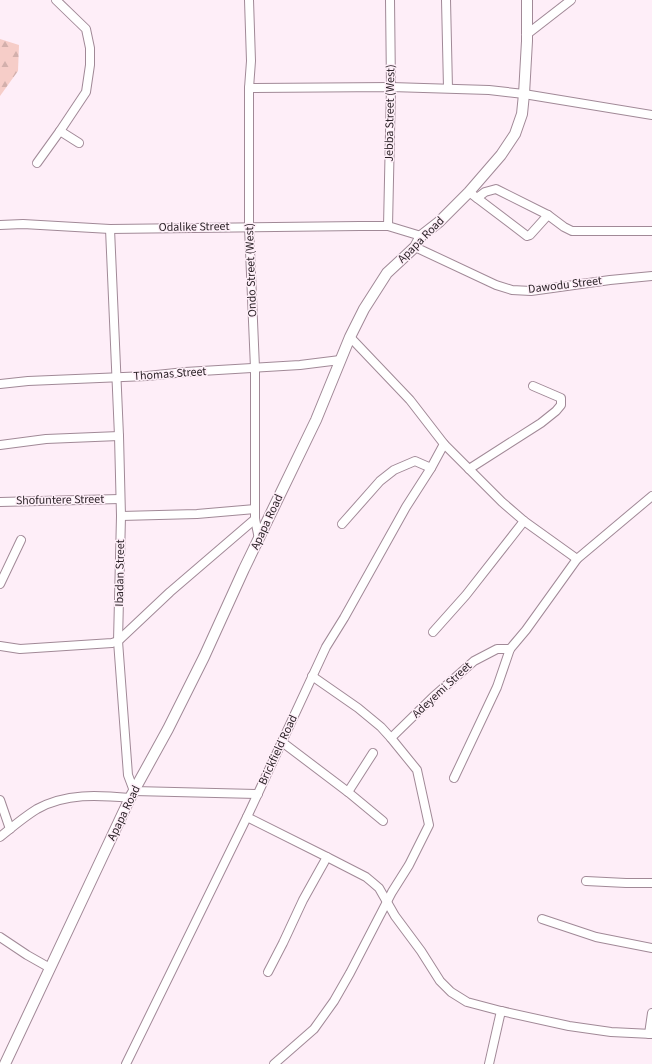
<svg xmlns="http://www.w3.org/2000/svg" width="652" height="1064" font-family="'Source Sans 3',sans-serif">
	<style>
		.forest { fill: url(#forest-firs) }
		.lines { fill: none; stroke-linecap: round; stroke-linejoin: round }
		.minor-casing { stroke: #a18997; stroke-width: 10 }
		.tertiary-casing { stroke: #a18997; stroke-width: 12 }
		.minor { stroke: #fff; stroke-width: 8 }
		.tertiary { stroke: #fff; stroke-width: 10 }
		.labels { text-anchor: middle; dominant-baseline: central; stroke-width: 3; stroke-linejoin: round; paint-order: stroke }
		.street-label { font-size: 12px; fill: #2c2328; stroke: #feeef8 }
	</style>
	<defs>
		<pattern id="forest-firs" width="22" height="20" patternUnits="userSpaceOnUse"><rect width="22" height="20" fill="#f6cdc8"/><path d="M5 1l3.5 6h-7zM16 11l3.5 6h-7z" fill="#d3b0ac"/></pattern>
	</defs>
	<rect width="100%" height="100%" fill="#feeef8"/>
	<polygon class="forest" points="0,39 19,45 18,71 0,96"/>
	<g class="lines">
		<defs>
			<g id="minor">
				<polyline points="56,0 86,29 90,48 90,65 86,92 60,131 79,143"/>
				<polyline points="249,0 251,61 249,88 249,227 255,368 255,519 259,539"/>
				<polyline points="446,0 448,88"/>
				<polyline points="526,35 571,0"/>
				<polyline points="249,88 391,87 489,90 524,94 652,115"/>
				<polyline points="37,163 60,131"/>
				<polyline points="473,195 527,236 530,235 548,215"/>
				<polyline points="477,198 485,192 496,189 548,215 564,227 572,231 652,231"/>
				<polyline points="0,225 23,224 110,229 360,226 388,226 421,236"/>
				<polyline points="388,226 391,87 390,0"/>
				<polyline points="110,229 119,436 121,516 118,641 128,775 134,791 258,794"/>
				<polyline points="415,247 496,285 512,290 531,291 610,280 652,276"/>
				<polyline points="350,337 410,400 444,444 502,502 524,521 577,559"/>
				<polyline points="0,384 28,381 147,376 185,372 300,365 340,360"/>
				<polyline points="0,445 46,439 119,436"/>
				<polyline points="469,469 541,423 556,411 561,405 561,398 533,386"/>
				<polyline points="0,502 120,499"/>
				<polyline points="121,516 197,514 255,509"/>
				<polyline points="342,524 380,481 394,470 415,461 431,468"/>
				<polyline points="0,584 21,540"/>
				<polyline points="433,632 466,595 524,521"/>
				<polyline points="0,646 20,649 112,643 118,641 170,592 255,519"/>
				<polyline points="391,738 433,697 474,661 497,649 510,649"/>
				<polyline points="282,742 348,792 383,821"/>
				<polyline points="454,778 497,687 510,649 526,630 577,559 652,496"/>
				<polyline points="348,792 373,753"/>
				<polyline points="0,800 10,829"/>
				<polyline points="247,817 327,857 366,877 372,882 379,888 395,916 421,951 440,981 451,992 467,1002 501,1011 569,1026 611,1032 652,1034"/>
				<path d="M0 837C12 827 24 817 37 809 66 793 98 795 130 798"/>
				<polyline points="586,881 626,883 652,883"/>
				<polyline points="542,919 596,937 652,948"/>
				<polyline points="0,937 27,955 50,968"/>
				<polyline points="268,972 283,943 303,900 327,857"/>
				<polyline points="649,1034 652,1013"/>
				<polyline points="126,1064 247,817 326,647 344,618 406,507 431,468 444,444"/>
				<polyline points="274,1064 314,1029 334,1001 350,973 392,892 409,865 429,825 417,770 391,738 381,727 358,708 312,676"/>
				<polyline points="489,1064 501,1011"/>
			</g>
			<polyline id="tertiary" points="5,1064 130,798 168,729 204,657 244,569 316,420 350,337 364,309 387,273 415,247 421,236 439,222 469,192 501,155 515,134 522,114 524,94 527,41 527,0"/>
		</defs>
		<use href="#minor" class="minor-casing"/>
		<use href="#tertiary" class="tertiary-casing"/>
		<use href="#minor" class="minor"/>
		<use href="#tertiary" class="tertiary"/>
	</g>
	<g class="labels">
		<g class="street-label">
			<text transform="translate(390 113) rotate(-89)">Jebba Street (West)</text>
			<text transform="translate(194 227) rotate(-1)">Odalike Street</text>
			<text transform="translate(421 240) rotate(-45)">Apapa Road</text>
			<text transform="translate(251 270) rotate(-92)">Ondo Street (West)</text>
			<text transform="translate(565 285) rotate(-7)">Dawodu Street</text>
			<text transform="translate(170 374) rotate(-4)">Thomas Street</text>
			<text transform="translate(60 500) rotate(-1)">Shofuntere Street</text>
			<text transform="translate(267 522) rotate(-65)">Apapa Road</text>
			<text transform="translate(120 573) rotate(-89)">Ibadan Street</text>
			<text transform="translate(442 690) rotate(-43)">Adeyemi Street</text>
			<text transform="translate(278 750) rotate(-65)">Brickfield Road</text>
			<text transform="translate(124 813) rotate(-64)">Apapa Road</text>
		</g>
	</g>
</svg>
